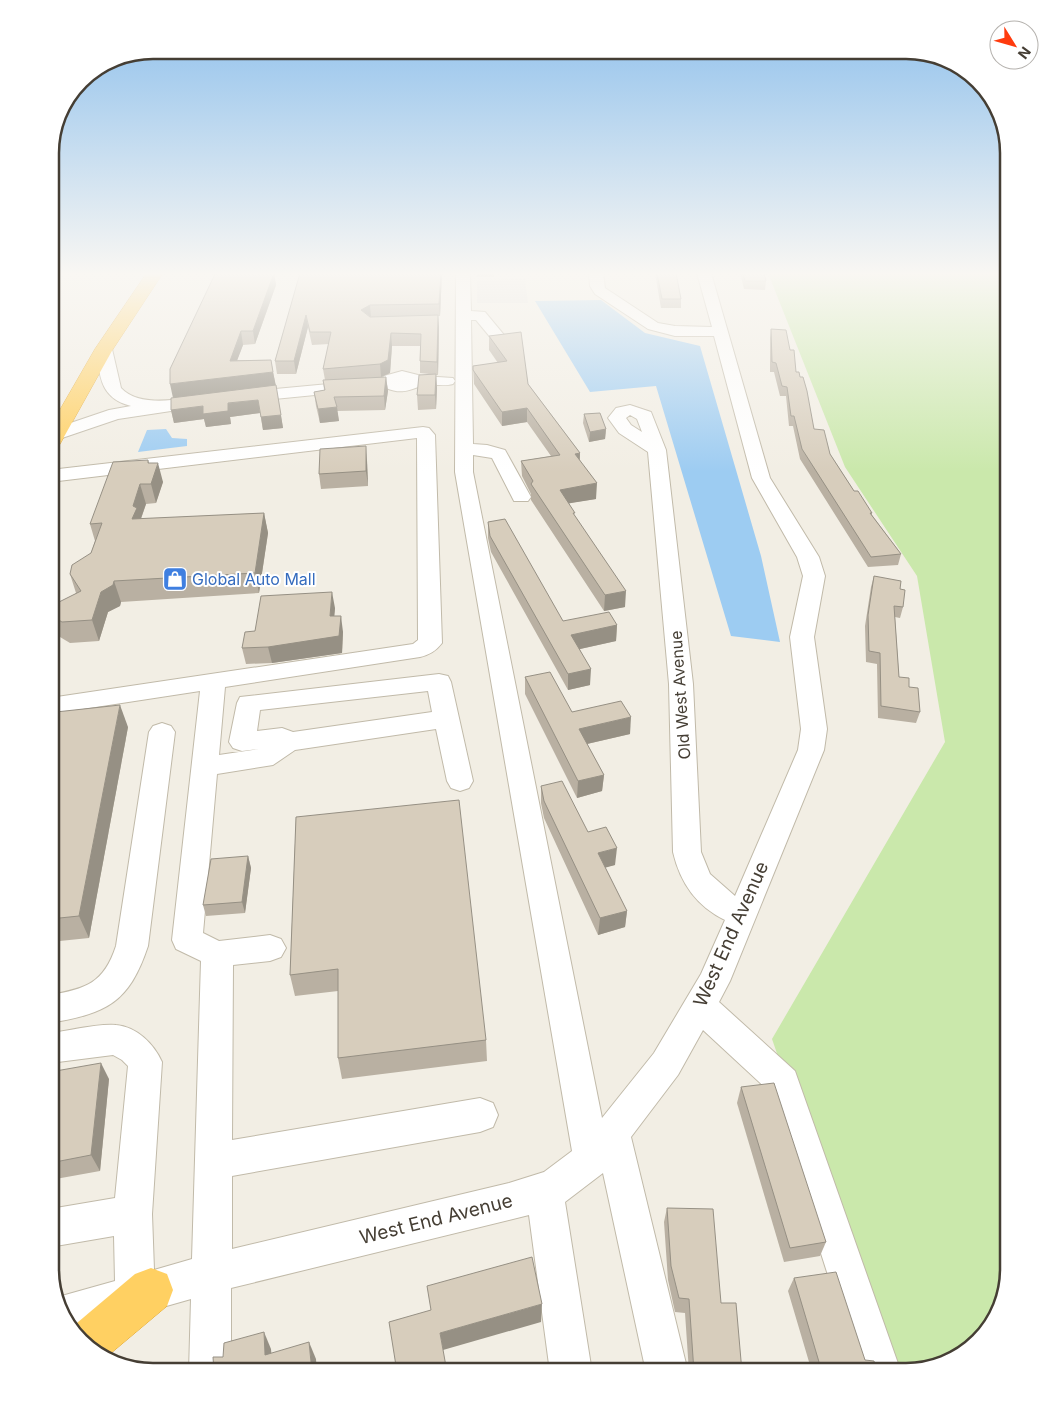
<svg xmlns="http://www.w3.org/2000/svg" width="1059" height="1422" font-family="Inter,sans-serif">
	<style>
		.green { fill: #cae8ab }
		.parking { fill: #e3e0dc }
		.water { fill: #9dccf2 }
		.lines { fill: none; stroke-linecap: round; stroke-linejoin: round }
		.minor-casing { stroke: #c1baa9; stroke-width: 2 }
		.highway-casing { stroke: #e1a62f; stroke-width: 1 }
		.minor { fill: #fff; fill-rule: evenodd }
		.highway { fill: #ffd062; fill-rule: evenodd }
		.wall { fill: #b9b0a2 }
		.shaded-wall { fill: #969084 }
		.building { fill: #d7cdbc; stroke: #969084 }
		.labels { text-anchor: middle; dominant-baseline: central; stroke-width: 4; stroke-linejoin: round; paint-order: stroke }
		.shop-label { font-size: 16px; fill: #366cbe; stroke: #fff; text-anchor: start }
		.street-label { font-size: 16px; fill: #453e34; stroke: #fff }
		.near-street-label { font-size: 19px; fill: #453e34; stroke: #fff }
		.rim { fill: none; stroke: #453e34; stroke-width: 2.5 }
	</style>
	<rect width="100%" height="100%" fill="#f2eee4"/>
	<polygon class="green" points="768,273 1009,273 1009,1269 995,1321 958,1358 906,1372 887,1372 772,1039 945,742 917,576 845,467"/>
	<polygon class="parking" points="525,279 528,303 477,303 477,280"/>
	<g class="water">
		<polygon points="601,300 645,333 700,346 761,556 780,642 731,636 656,386 590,392 535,301"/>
		<polygon points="166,429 172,438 187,439 187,446 138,452 147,430"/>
	</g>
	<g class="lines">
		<defs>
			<g id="minor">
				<path d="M456 273H470L471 311 485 312 509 341 501 346 496 344 476 320H471L473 444 487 445 505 450 531 497 528 501H514L492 458 473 455V472L602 1118 654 1053 701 974 725 920C696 906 680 882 673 852L669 684 648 452 619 433 608 418 616 408 630 405 651 412 666 450 693 684 701 852 710 874 735 896 798 750 801 729 790 637 803 576 797 557 752 478 714 336H675L648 329 595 294 590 286 589 273H603L605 288 658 323 675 326 712 327 697 273H711L770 478 819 557 825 576 814 637 827 729 824 750 730 981 719 1002 795 1071 901 1372H859L769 1091 703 1030 678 1075 631 1137 688 1372H646L603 1173 565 1202 592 1372H550L529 1215 231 1288V1372H189L191 1299 75 1332 64 1321 58 1297 115 1281 114 1236 50 1247V1209L115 1198 128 1066 122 1060 113 1055 50 1063V1033C68 1031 99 1023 116 1025 137 1027 154 1044 162 1062L152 1214 154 1270 192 1259 201 961 176 949 172 940 200 691 50 714V698L413 644 418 640 417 438 50 482V470L423 427 429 428 435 435 442 643C436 651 429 655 420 657L225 687 219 755 259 749 242 751 233 748 229 742 237 703 240 697 439 674 448 676 451 682 473 781 469 788 460 791 451 788 447 781 436 729 295 750 273 765 217 774 203 933 219 941 270 935 281 939 286 948 281 957 270 961 233 965 232 1140 480 1098 493 1103 498 1115 493 1127 480 1132 232 1176V1249L509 1183 544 1172 572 1151 455 472ZM630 415 637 419 642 432 631 425 626 418ZM428 691 432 712 293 732 282 728 257 731 260 710Z"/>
				<path d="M104 344 112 349 121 388C139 408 180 399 204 396L210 397 212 401 210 405 204 406 118 419 62 438H50V430L109 410 131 406C100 398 100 377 96 349Z"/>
				<path d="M402 371 422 376 453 378 455 381 453 384C443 387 430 383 421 386 408 391 400 394 386 388L244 402 238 401 236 397 238 393 244 392 382 379 384 376Z"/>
				<path d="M162 723 171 726 175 732 148 946C129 1003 107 1013 50 1023V995C86 989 104 983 116 946L149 732 153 726Z"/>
			</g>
			<g id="highway">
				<polygon points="147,273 163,273 113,349 60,444 57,448 50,450 50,427 95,349"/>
				<polygon points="151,1268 167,1274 173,1290 167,1306 104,1359 101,1358 71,1328 135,1274"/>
			</g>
		</defs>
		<use href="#minor" class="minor-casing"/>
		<use href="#highway" class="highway-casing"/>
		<use href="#minor" class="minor"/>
		<use href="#highway" class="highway"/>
	</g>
	<g class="wall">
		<polygon points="274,273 276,285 255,344 243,345 237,360 271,360 283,428 263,430 260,413 230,417 231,424 206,427 204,419 174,423 171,410 173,398"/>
		<polygon points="300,273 442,273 440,316 438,316 439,327 438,375 436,375 437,388 436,409 418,410 417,395 429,374 420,373 420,346 392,346 390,373 382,377 386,377 388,391 385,410 337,411 339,421 320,423 316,406 314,392 324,390 323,380 325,380 323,369 329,344 312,345 308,327 296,374 277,374 275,361"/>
		<rect x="477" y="273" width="17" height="4"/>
		<polygon points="655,273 676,273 681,299 681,308 661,308"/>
		<polygon points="740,273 764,273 766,281 765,290 744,289"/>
		<polygon points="771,329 796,372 814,429 854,491 872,513 872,515 901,554 898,565 868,567 800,459 793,426 789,426 786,396 780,396 774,372 770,372 770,338"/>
		<polygon points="489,336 528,384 580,453 580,460 596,499 569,503 575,517 625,607 604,611 531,500 531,494 522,476 521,461 551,456 527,422 502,426 474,384 473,366 498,363 489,350"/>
		<polygon points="584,414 606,429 605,439 589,442 583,423"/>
		<polygon points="367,461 368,486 321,489 319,474"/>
		<polygon points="149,463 163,482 156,503 146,504 141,519 264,513 268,533 259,593 121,602 120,606 108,612 99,641 70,643 60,637 52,616 76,593 70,574 91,553 95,541 90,524"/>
		<polygon points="488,522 563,621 617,625 616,641 580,649 590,685 568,690 491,552 488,538"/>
		<polygon points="874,576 900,589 903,607 900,618 895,617 899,677 909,687 920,712 916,723 878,718 877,664 866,662 865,626 871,587"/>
		<polygon points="335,608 334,616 343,632 342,653 272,663 246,664 242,648 255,631"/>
		<polygon points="525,677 572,712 630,734 587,744 604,775 602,791 577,798 525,694"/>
		<polygon points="128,727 89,938 50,942 50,734"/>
		<polygon points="541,786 588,832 615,865 605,867 627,911 625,927 598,935 544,818 541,803"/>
		<polygon points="296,817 486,1040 487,1061 342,1079 338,1058 338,991 295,996 290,975"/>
		<polygon points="248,856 251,868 245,913 206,916 203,905"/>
		<polygon points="50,1072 109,1079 100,1171 50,1180"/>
		<polygon points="741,1087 826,1242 820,1256 784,1262 737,1103"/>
		<polygon points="667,1208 721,1303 742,1372 689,1372 685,1313 675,1312 668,1280 664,1222"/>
		<polygon points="794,1278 865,1360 877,1372 812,1372 788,1291"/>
	</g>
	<g class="shaded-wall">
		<polygon points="274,273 276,285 255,344 253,331"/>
		<polygon points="441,273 442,273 440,316 439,304"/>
		<polygon points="370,305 371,317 361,310"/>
		<polygon points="306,315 308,327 296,374 294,361"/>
		<polygon points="438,315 439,327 438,375 437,362"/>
		<polygon points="241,331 243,345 232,374 230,361"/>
		<polygon points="391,333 392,346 390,373 381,377 380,364"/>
		<polygon points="273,372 276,386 173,398 170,384"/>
		<polygon points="436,374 437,388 436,409 435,395"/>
		<polygon points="386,377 388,391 385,410 384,396"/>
		<polygon points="258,400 260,413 230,417 231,424 206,427 204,419 174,423 171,410"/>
		<polygon points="337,407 339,421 320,423 318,409"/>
		<polygon points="527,408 527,422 502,426 502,412"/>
		<polygon points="281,415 283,428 263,430 261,417"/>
		<polygon points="606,429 605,439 589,442 590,432"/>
		<polygon points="366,446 367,461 368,486 366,471"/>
		<polygon points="580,453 579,468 575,454"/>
		<polygon points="148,460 153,477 158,463 163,482 156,503 151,484 148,463"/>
		<polygon points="597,483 596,499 559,505 560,490"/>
		<polygon points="140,484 146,504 140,521 132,519 133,506"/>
		<polygon points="264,513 268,533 259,593 255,573"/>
		<polygon points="114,581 121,602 120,606 108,612 99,641 92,620 101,592"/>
		<polygon points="626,591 625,607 604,611 605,595"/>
		<polygon points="332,592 335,608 333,632 330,616"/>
		<polygon points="341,616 343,632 342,653 272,663 268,647"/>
		<polygon points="617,625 616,641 571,651 571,635"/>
		<polygon points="591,669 590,685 568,690 568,674"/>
		<polygon points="120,705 128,727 89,938 79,916"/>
		<polygon points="631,717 630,734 578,746 579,729"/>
		<polygon points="604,775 602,791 577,798 578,781"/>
		<polygon points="617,848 615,865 597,870 598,853"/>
		<polygon points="248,856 251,868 245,913 242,902"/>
		<polygon points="627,911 625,927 598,935 600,918"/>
		<polygon points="101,1063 109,1079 100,1171 91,1155"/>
		<polygon points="542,1304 541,1322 443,1350 440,1333"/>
		<polygon points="264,1332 271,1349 273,1371 265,1355"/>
		<polygon points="309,1342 316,1359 317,1372 312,1372"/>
	</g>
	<g class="building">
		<polygon points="226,273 274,273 253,331 241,331 230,361 271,360 273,372 170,384 170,369 215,274"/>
		<polygon points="300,273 441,273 439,304 370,305 361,310 370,317 438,315 437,362 420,361 421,334 391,333 388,360 380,364 323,369 331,332 310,332 306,315 294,361 275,361"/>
		<polygon points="657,273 676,273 681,299 662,299"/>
		<polygon points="743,273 764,273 766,281 745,281"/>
		<polygon points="771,329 786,330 790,350 794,350 796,372 799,372 800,377 803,377 807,391 814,429 824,430 830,454 854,491 858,491 872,513 870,513 901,554 871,557 802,449 794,416 791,416 787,387 782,386 776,363 772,362"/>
		<polygon points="521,332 528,384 580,453 575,454 597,483 560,490 575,513 573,513 626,591 605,595 531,484 533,481 521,461 560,455 527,408 502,412 473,370 473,366 507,361 489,336"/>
		<polygon points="436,374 435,395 417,395 419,375"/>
		<polygon points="386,377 384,396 334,397 337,407 318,409 314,392 325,390 323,380"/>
		<polygon points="276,385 281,415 261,417 258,400 228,403 228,411 203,414 203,406 171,410 171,398"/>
		<polygon points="600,413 606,429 590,432 584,414"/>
		<polygon points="366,446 366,471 319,474 320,449"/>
		<polygon points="148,460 148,463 158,463 151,484 140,484 133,506 137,508 132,519 264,513 255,573 114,581 113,585 101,592 92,620 62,622 52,616 57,603 81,591 70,574 72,565 91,553 102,523 90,524 113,462"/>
		<polygon points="505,519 563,621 609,612 617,625 571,635 591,669 568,674 490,536 488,522"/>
		<polygon points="874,576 901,581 900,589 905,590 903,607 894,606 899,677 909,678 909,687 918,688 920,712 881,706 880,653 869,651 868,615"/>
		<polygon points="332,592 330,616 341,616 339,636 268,647 242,648 245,632 255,631 261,596"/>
		<polygon points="550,672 572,712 621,701 631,717 579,729 604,775 578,781 525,677"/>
		<polygon points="120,705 79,916 50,919 50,734 56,712"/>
		<polygon points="562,781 588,832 606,827 617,848 598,853 627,911 600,918 544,801 541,786"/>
		<polygon points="459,800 486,1040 338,1058 338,969 290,975 296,817"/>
		<polygon points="248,856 242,902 203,905 211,859"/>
		<polygon points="101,1063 91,1155 50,1163 50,1072"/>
		<polygon points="774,1083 826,1242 790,1248 741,1087"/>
		<polygon points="667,1208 713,1209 721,1303 736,1303 742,1372 694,1372 689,1299 679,1298 671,1266"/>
		<polygon points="532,1257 542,1304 440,1333 447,1372 397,1372 389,1322 431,1310 427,1286"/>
		<polygon points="836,1272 865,1360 874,1361 877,1372 822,1372 794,1278"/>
		<polygon points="264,1332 265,1355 309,1342 312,1372 214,1372 213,1357 223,1357 224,1343"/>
		<polygon points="187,1368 187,1372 172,1372"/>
	</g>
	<linearGradient id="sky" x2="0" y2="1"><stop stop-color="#8abeec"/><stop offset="0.58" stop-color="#f9f7f3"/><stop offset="1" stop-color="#f9f7f3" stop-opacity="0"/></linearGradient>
	<rect width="1059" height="472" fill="url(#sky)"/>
	<defs>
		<symbol id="shop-square" viewBox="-11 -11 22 22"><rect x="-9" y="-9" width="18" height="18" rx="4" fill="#3f7fe0" stroke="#fff"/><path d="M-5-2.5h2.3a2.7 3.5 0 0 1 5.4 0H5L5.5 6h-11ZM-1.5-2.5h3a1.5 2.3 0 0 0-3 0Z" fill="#fff"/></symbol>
	</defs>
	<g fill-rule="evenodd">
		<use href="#shop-square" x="161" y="565" width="28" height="28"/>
	</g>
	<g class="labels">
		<g class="shop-label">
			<text x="192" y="579">Global Auto Mall</text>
		</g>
		<g class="street-label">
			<text transform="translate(680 695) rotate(-94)">Old West Avenue</text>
		</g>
		<g class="near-street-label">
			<text transform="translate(731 934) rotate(-66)">West End Avenue</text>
			<text transform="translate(436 1219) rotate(-14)">West End Avenue</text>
		</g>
	</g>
	<path d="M0 0H1059V1422H0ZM153 59H906A94 94 0 0 1 1000 153V1269A94 94 0 0 1 906 1363H153A94 94 0 0 1 59 1269V153A94 94 0 0 1 153 59Z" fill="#fff" fill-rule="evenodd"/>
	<path class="rim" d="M153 59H906A94 94 0 0 1 1000 153V1269A94 94 0 0 1 906 1363H153A94 94 0 0 1 59 1269V153A94 94 0 0 1 153 59Z"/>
	<g transform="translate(1014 45) rotate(127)"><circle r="24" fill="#ffffff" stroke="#b5b2ae"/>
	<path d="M0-4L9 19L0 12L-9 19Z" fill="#ff3b0e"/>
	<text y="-8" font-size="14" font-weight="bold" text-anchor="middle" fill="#453e34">N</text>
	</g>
</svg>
